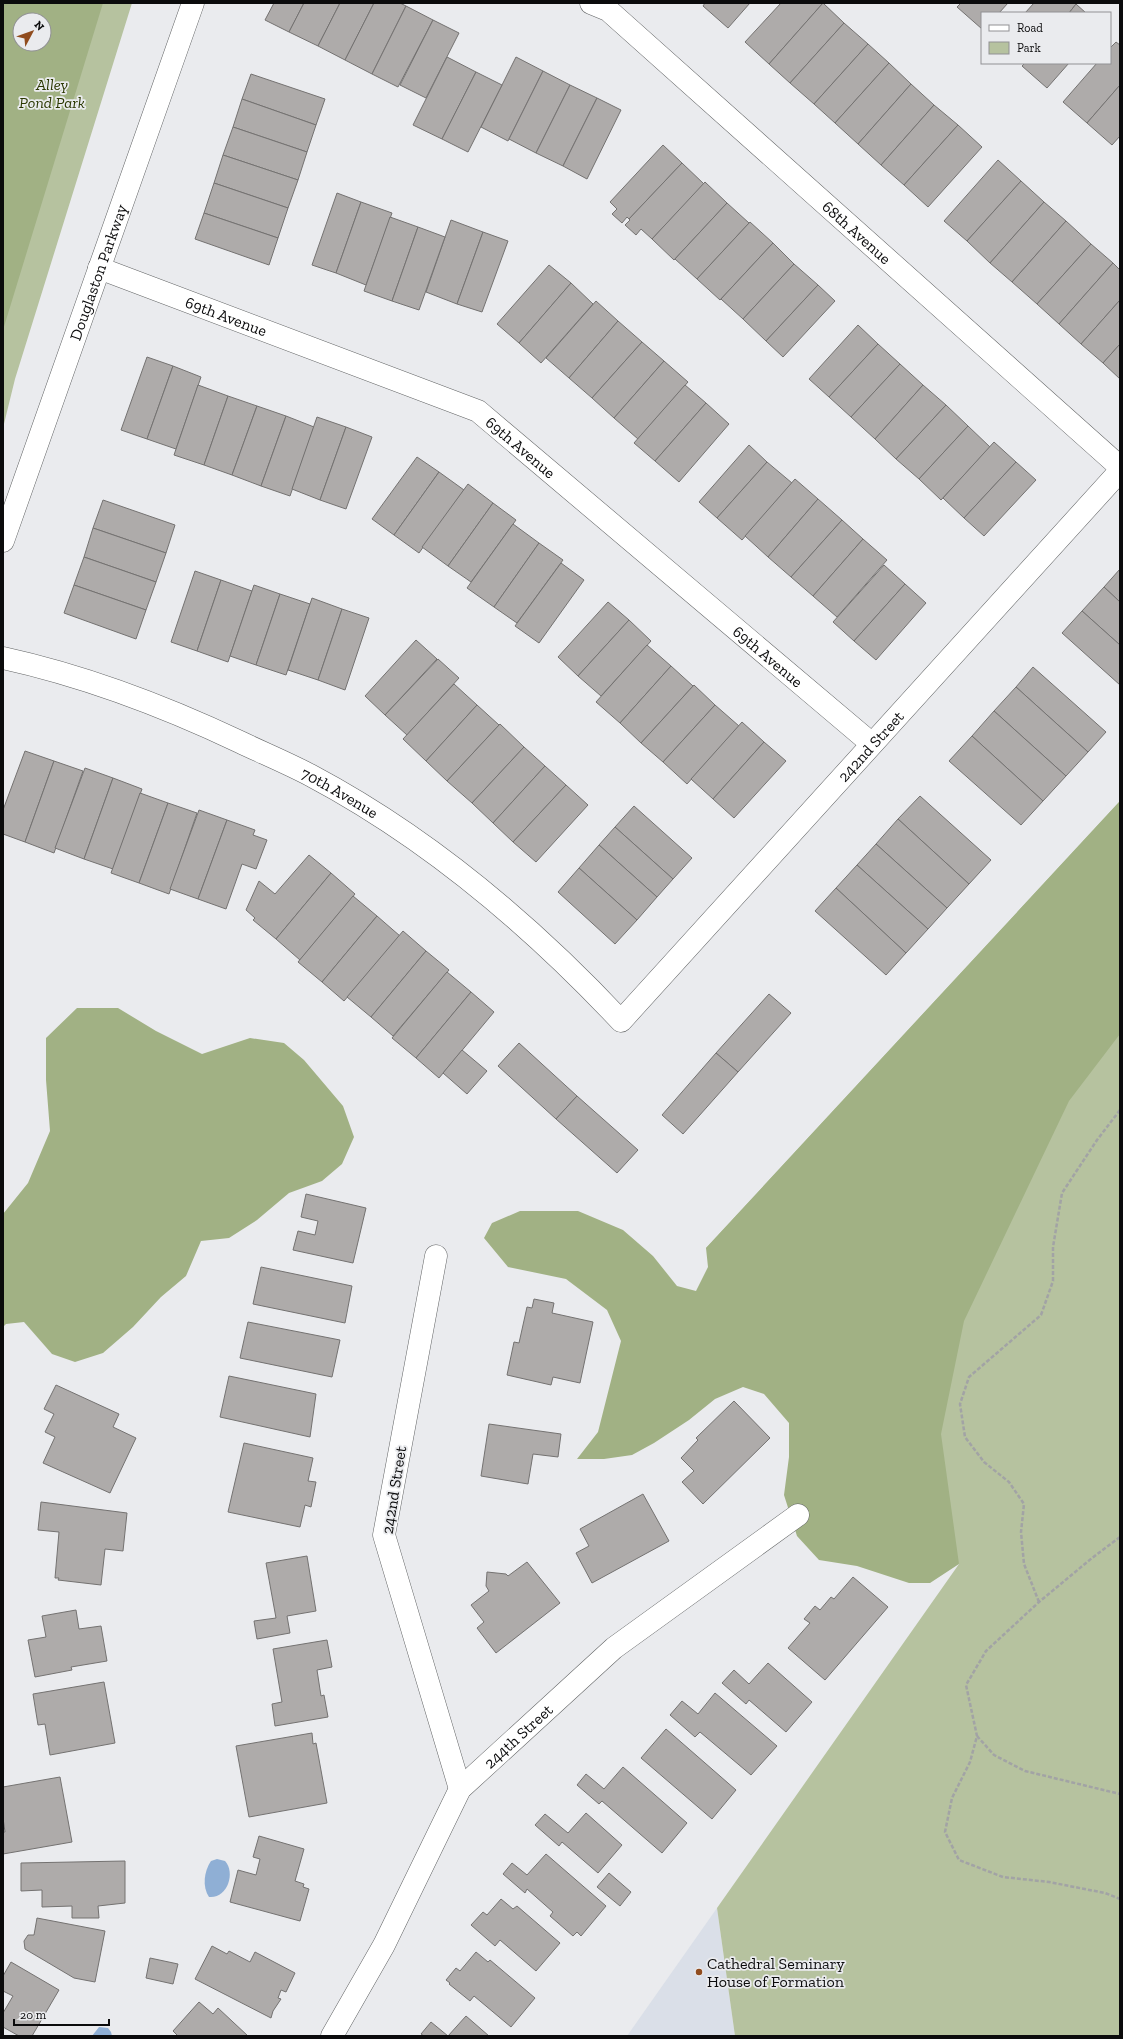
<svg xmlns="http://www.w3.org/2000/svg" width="1123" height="2039" font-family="'Zilla Slab',serif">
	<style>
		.built { fill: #dadfe8 }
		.green { fill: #b6c29f; fill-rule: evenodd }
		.forest { fill: #a1b184; fill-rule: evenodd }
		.water { fill: #8fafd5 }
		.building { fill: #aeabaa; stroke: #747271 }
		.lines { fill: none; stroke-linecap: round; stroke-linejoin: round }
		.street-casing { stroke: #616364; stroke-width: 23 }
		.secondary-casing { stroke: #616364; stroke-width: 23 }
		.path { stroke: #a2a3a5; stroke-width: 2.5; stroke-dasharray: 4 2; stroke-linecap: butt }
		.street { stroke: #fff; stroke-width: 22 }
		.secondary { stroke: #fff; stroke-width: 22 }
		.poi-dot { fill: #904c1e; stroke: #eaebee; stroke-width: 1.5 }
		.labels { text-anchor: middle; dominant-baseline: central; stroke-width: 3.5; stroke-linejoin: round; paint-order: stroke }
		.park-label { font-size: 16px; font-style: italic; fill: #2b3802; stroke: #eaebee }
		.street-label { font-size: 16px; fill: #0b0b0c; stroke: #eaebee }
		.poi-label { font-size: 16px; fill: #0b0b0c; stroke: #eaebee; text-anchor: start }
	</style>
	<rect width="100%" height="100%" fill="#eaebee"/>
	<polygon class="built" points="717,1908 735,2036 627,2036"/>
	<g class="green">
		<path d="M3 3H132L15 379 3 428ZM20 20H44V44H20Z"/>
		<polygon points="1120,801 1120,2036 735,2036 717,1908 959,1564 706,1248"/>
	</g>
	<g class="forest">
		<path d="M3 3H103L3 330ZM20 20H44V44H20Z"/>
		<polygon points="1120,801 1120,1034 1069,1101 964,1321 941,1434 959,1564 930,1583 909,1583 857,1566 819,1560 797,1536 784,1495 789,1457 789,1423 764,1394 743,1387 715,1399 689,1420 654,1443 632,1455 604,1459 577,1459 598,1432 621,1341 607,1310 566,1279 508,1267 484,1238 492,1223 520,1211 578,1211 623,1230 653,1256 677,1286 696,1291 708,1267 706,1248"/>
		<polygon points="77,1008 118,1008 156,1031 202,1054 250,1038 284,1043 304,1060 343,1106 354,1137 342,1164 322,1181 289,1193 257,1220 229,1238 201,1241 186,1276 161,1297 133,1327 103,1353 75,1362 52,1354 24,1322 6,1324 3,1327 3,1214 28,1183 50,1131 46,1080 46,1038"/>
	</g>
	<g class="water">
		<path d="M217 1859 225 1861C236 1873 227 1899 209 1897 202 1887 204 1871 211 1861Z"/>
		<polygon points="99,2027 108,2028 111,2032 112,2036 92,2036"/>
	</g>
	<g class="building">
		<polygon points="274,3 304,3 289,32 265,20"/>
		<polygon points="304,3 340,3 318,46 289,32"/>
		<polygon points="340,3 374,3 345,60 318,46"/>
		<polygon points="374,3 400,3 406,6 372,74 345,60"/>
		<polygon points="705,3 750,3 728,28 703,6"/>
		<polygon points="781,3 823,3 769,64 745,42"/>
		<polygon points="823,3 844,23 790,83 769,64"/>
		<polygon points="961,3 1008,3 999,13 982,13 982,29 957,7"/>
		<polygon points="1034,3 1074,3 1076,4 1069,13 1025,13"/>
		<polygon points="1076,4 1086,13 1069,13"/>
		<polygon points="406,6 433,20 398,87 372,74"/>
		<polygon points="433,20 459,33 426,98 400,85"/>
		<polygon points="844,23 868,44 814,104 790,83"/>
		<polygon points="1116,42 1120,45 1120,85 1087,123 1063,102 1097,63 1110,63 1110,48"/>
		<polygon points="868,44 889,63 835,123 814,104"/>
		<polygon points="447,57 476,72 442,139 413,125"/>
		<polygon points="516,57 543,71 508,141 481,127"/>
		<polygon points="889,63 911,84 858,144 835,123"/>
		<polygon points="1025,63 1069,63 1047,88 1022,66"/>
		<polygon points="543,71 570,85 536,153 509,139"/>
		<polygon points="476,72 502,85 468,152 442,139"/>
		<polygon points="251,74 325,99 316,125 242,99"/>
		<polygon points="911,84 934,105 881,165 858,144"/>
		<polygon points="570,85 597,98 563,166 536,153"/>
		<polygon points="1120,85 1120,136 1112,145 1087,123"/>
		<polygon points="597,98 621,110 587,179 563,166"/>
		<polygon points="242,99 316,125 307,152 233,127"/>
		<polygon points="934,105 958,125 904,185 881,165"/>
		<polygon points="958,125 982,147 928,207 904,185"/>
		<polygon points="233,127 307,152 298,180 223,155"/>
		<polygon points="663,145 682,163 629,219 627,217 622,223 612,214 617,209 610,202"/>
		<polygon points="223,155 298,180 288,208 214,183"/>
		<polygon points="998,160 1021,181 967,241 944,221"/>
		<polygon points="682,163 704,184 652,239 641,229 636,235 625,225 630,220 629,219"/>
		<polygon points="1021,181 1044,202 990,263 967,241"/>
		<polygon points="705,182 727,203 674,260 652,239"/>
		<polygon points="214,183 288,208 278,238 204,213"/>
		<polygon points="337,193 361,202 336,273 312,265"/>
		<polygon points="361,202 392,213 366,285 336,273"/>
		<polygon points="1044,202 1066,221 1012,282 990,263"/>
		<polygon points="727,203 749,223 697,279 675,259"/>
		<polygon points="204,213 278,238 269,265 195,239"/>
		<polygon points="390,217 418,227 392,301 364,291"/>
		<polygon points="451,220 483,232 457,304 426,292"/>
		<polygon points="1066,221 1091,244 1037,304 1012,282"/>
		<polygon points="750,222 773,243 720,300 697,279"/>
		<polygon points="418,227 445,237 419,310 392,301"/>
		<polygon points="483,232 508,241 482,312 457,304"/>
		<polygon points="773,243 794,264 743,319 721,299"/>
		<polygon points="1091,244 1113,263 1059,324 1037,304"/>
		<polygon points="1113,263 1120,270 1120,300 1081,344 1059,324"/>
		<polygon points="794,264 818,285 766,341 743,319"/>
		<polygon points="549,265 571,283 519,343 497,324"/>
		<polygon points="571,283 593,304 541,363 519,343"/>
		<polygon points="818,285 835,301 783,357 766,341"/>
		<polygon points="1120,300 1120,344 1103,363 1081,344"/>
		<polygon points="596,301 618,321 569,378 546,358"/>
		<polygon points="618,321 642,342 592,398 569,378"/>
		<polygon points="858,325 878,344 829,397 809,379"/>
		<polygon points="642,342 664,361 614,418 592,398"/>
		<polygon points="878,344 900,364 851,417 829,397"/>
		<polygon points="1120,344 1120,379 1103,363"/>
		<polygon points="147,357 173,366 147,439 121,430"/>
		<polygon points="664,361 688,382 638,439 614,418"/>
		<polygon points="900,364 923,385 875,439 851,417"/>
		<polygon points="173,366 201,377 176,449 147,439"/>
		<polygon points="198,385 228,396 204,465 174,455"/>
		<polygon points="685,385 706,403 655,461 634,443"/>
		<polygon points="923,385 946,405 896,459 875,439"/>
		<polygon points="228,396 257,406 232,475 204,465"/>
		<polygon points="706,403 729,424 679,482 655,461"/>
		<polygon points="946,405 968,426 919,479 896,459"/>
		<polygon points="257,406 286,416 261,486 232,475"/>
		<polygon points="286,416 314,427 290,496 261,486"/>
		<polygon points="317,417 346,427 320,500 292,489"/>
		<polygon points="968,426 990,447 941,500 919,479"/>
		<polygon points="346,427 372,437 346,509 320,500"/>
		<polygon points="994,442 1016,462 964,518 943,498"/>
		<polygon points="749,445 767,462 717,518 699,502"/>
		<polygon points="417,457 439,472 394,535 372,519"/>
		<polygon points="767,462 792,483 742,540 717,518"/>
		<polygon points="1016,462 1036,480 984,536 964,518"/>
		<polygon points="439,472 464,490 419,553 394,535"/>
		<polygon points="795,479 818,499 768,557 745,536"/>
		<polygon points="468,484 493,503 448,566 422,547"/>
		<polygon points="818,499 842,520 791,577 768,557"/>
		<polygon points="103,500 175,525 166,553 93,528"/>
		<polygon points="493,503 516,520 471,582 448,566"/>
		<polygon points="842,520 863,539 813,596 791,577"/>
		<polygon points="513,524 539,543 494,607 467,588"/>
		<polygon points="93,528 166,553 156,582 84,557"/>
		<polygon points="863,539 887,560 837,617 813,596"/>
		<polygon points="539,543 563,560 517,623 494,607"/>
		<polygon points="84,557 156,582 146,610 74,585"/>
		<polygon points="561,563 584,580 539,643 515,626"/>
		<polygon points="884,565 905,584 854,641 833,622"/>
		<polygon points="1120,569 1120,602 1104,587"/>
		<polygon points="195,571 221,580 197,651 171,642"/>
		<polygon points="221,580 252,591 228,662 197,651"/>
		<polygon points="905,584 926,603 876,660 854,641"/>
		<polygon points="74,585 146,610 136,639 64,613"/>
		<polygon points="254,585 280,594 256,665 230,656"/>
		<polygon points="1104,587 1120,602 1120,645 1082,611"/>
		<polygon points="280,594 310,604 286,675 256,665"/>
		<polygon points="312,598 342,609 318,680 288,670"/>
		<polygon points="608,602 629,620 578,676 558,657"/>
		<polygon points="342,609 369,618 345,690 318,680"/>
		<polygon points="1082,611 1120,645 1120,685 1062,633"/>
		<polygon points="629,620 651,641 601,696 578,676"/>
		<polygon points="416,640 437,659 385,715 365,696"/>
		<polygon points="647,645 671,666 620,723 596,702"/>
		<polygon points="438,659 459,678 407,735 385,715"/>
		<polygon points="671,666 693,686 641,743 620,723"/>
		<polygon points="1033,667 1106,732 1088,752 1016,687"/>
		<polygon points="454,684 477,705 426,761 403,739"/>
		<polygon points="694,685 715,705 663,762 641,743"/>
		<polygon points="1016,687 1088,752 1066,776 994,711"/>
		<polygon points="477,705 499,725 447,781 426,761"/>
		<polygon points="715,705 739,726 687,784 663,762"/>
		<polygon points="994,711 1066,776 1043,801 972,736"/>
		<polygon points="742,722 764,742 713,799 691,779"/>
		<polygon points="500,724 524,747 472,803 447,781"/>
		<polygon points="972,736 1043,801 1021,825 949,761"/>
		<polygon points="764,742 786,761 734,818 713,799"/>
		<polygon points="524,747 545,766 493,823 472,803"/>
		<polygon points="25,751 54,761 25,842 3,834 3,810"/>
		<polygon points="54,761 83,771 54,853 25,842"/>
		<polygon points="545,766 566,785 513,842 493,823"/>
		<polygon points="85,768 113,778 84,859 55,848"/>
		<polygon points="113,778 142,789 113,869 84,859"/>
		<polygon points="566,785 588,805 536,862 513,842"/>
		<polygon points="140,793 168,803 139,883 111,873"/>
		<polygon points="920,796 991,860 969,884 898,819"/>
		<polygon points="168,803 197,813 169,894 139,883"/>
		<polygon points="634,806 692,858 673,879 615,827"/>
		<polygon points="199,810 227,820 198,899 170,889"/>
		<polygon points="898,819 969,884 947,908 876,844"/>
		<polygon points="227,820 255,830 253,835 267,840 256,869 242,864 226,909 198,899"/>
		<polygon points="615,827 673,879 657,897 599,845"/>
		<polygon points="876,844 947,908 928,929 857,865"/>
		<polygon points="599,845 657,897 637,920 579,868"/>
		<polygon points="309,855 331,873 276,939 253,920 255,918 246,910 259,881 275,894"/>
		<polygon points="857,865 928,929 906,953 836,888"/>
		<polygon points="579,868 637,920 615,944 558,892"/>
		<polygon points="331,873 355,894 300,960 276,939"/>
		<polygon points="836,888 906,953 886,975 815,911"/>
		<polygon points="353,896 377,916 322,982 298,962"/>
		<polygon points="377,916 400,936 344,1001 322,982"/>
		<polygon points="403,931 426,951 371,1017 347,997"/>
		<polygon points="426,951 449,970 393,1036 371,1017"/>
		<polygon points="447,972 471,992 416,1058 392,1038"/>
		<polygon points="471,992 494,1012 439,1078 416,1058"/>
		<polygon points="769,994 791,1013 738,1072 716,1053"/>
		<polygon points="519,1043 577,1096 556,1119 498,1066"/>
		<polygon points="462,1050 487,1071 467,1094 443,1073"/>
		<polygon points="716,1053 738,1072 683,1134 662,1115"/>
		<polygon points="577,1096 638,1150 617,1173 556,1119"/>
		<polygon points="306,1194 366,1208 353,1263 293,1250 298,1231 315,1235 318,1221 301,1217"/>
		<polygon points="261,1267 352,1286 345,1323 253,1304"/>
		<polygon points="534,1299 554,1303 552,1313 593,1322 580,1383 553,1377 551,1385 507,1375 514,1342 519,1343 527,1307 532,1308"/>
		<polygon points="248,1322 340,1340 332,1377 240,1358"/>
		<polygon points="229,1376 316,1394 310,1437 220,1417"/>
		<polygon points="56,1385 119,1414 113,1427 136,1438 110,1493 43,1463 55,1437 45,1432 54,1414 44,1409"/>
		<polygon points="734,1401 770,1438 703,1504 682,1482 694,1471 681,1458 698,1440 696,1438"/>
		<polygon points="489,1424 561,1434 558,1457 533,1454 528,1484 481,1476"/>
		<polygon points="244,1443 313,1458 308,1481 316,1482 311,1507 305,1505 300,1527 228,1512"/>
		<polygon points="643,1494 669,1541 592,1583 576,1553 589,1546 580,1529"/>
		<polygon points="41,1502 127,1513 123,1551 105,1549 101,1585 58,1580 59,1578 55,1578 59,1532 38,1530"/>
		<polygon points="307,1556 316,1611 287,1616 290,1633 257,1639 254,1621 276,1618 266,1563"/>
		<polygon points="527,1562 560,1603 496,1653 477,1628 484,1622 471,1605 489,1591 486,1586 487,1572 506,1574 508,1576"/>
		<polygon points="853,1577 888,1607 825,1680 788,1648 810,1623 804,1619 815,1606 820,1610 831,1597 834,1599"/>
		<polygon points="76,1610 79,1629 101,1626 107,1661 71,1667 72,1670 35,1677 28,1640 46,1637 42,1616"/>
		<polygon points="327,1640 332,1667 317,1670 321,1696 324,1695 328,1717 275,1726 272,1704 282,1702 273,1649"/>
		<polygon points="768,1663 812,1702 786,1732 749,1700 746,1704 722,1683 734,1670 749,1684"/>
		<polygon points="104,1682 115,1743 50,1755 45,1724 38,1725 33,1694"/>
		<polygon points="715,1693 777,1746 751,1775 700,1732 695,1737 670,1715 682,1701 698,1714"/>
		<polygon points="666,1729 736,1790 712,1819 641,1758"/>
		<polygon points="312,1733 313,1744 316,1743 327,1803 249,1817 236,1746"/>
		<polygon points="623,1767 687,1823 662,1853 602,1801 599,1804 577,1785 586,1774 604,1789"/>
		<polygon points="60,1777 72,1842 3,1854 3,1832 5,1832 3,1818 3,1787"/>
		<polygon points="586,1813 622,1845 598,1873 562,1842 559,1846 535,1825 545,1814 568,1833"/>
		<polygon points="259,1836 304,1849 295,1881 304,1884 303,1887 309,1889 300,1921 230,1902 238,1870 256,1875 260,1859 253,1857"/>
		<polygon points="546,1854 606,1906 581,1936 577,1932 573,1936 550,1916 553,1912 527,1889 525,1893 503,1874 512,1863 527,1875"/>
		<polygon points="125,1861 125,1903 98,1906 99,1918 72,1918 72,1906 42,1907 42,1890 21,1891 21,1863"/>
		<polygon points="609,1873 631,1892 620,1906 597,1887"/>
		<polygon points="501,1899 513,1909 517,1906 560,1943 536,1971 500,1940 495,1946 471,1925 483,1912 487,1915"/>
		<polygon points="37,1918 105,1931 95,1982 74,1978 25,1949 24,1941 28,1935 34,1935"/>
		<polygon points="212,1946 227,1954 229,1951 250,1962 255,1952 295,1973 286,1992 281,1990 278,1998 281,1999 273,2011 271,2018 195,1979"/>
		<polygon points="476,1952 488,1962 490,1960 535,1998 511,2027 474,1996 470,2001 449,1984 450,1983 446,1980 456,1968 460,1971"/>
		<polygon points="150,1958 178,1964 173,1984 146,1978"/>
		<polygon points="11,1962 59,1990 32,2036 19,2036 3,2027 3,2013 13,1996 3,1991 3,1976"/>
		<polygon points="199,2002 213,2014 218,2008 248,2036 178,2036 173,2031"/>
		<polygon points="466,2016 489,2036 448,2036"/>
		<polygon points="431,2022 448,2036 424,2036 421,2034"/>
	</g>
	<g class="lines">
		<defs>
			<g id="street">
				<path id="s1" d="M591 3 608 10 1120 467"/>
				<path id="s2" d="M99 268 478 411 872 744"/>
				<path id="s3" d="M3 658C85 676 164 706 240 742 263 753 287 763 310 775 427 837 530 924 621 1021L1120 471"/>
				<polyline points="436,1256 384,1535 460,1789"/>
				<path id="s4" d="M332 2036 384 1945 460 1789 614 1648 798 1515"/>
			</g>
			<g id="secondary">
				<path id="s5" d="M3 541 193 3"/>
			</g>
		</defs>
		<use href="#street" class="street-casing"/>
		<use href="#secondary" class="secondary-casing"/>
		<g class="path">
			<polyline points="1120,1537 1092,1558 1039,1602 986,1651 966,1685 977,1736 970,1762 952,1798 945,1832 959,1860 1003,1877 1049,1882 1105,1893 1120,1899"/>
			<polyline points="1039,1602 1024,1564 1021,1532 1024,1504 1009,1482 984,1462 965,1437 960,1404 969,1377 1041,1315 1053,1281 1053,1247 1062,1193 1097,1140 1120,1110"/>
			<polyline points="977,1736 994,1755 1025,1771 1120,1794"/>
		</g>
		<use href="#street" class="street"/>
		<use href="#secondary" class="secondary"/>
	</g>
	<circle class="poi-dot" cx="699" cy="1972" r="4"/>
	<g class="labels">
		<g class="park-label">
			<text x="52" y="84">Alley<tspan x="52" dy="18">Pond Park</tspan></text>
		</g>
		<g class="street-label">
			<text stroke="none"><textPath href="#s1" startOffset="352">68th Avenue</textPath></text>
			<text stroke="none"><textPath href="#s5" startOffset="285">Douglaston Parkway</textPath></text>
			<text stroke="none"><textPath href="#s2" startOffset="136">69th Avenue</textPath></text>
			<text stroke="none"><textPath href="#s2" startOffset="461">69th Avenue</textPath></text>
			<text stroke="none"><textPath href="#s2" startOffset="785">69th Avenue</textPath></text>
			<text stroke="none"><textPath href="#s3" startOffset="1099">242nd Street</textPath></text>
			<text stroke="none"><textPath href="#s3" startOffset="364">70th Avenue</textPath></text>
			<text transform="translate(394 1490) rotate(-81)">242nd Street</text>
			<text stroke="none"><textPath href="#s4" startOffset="357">244th Street</textPath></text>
		</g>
		<g class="poi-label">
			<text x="707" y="1963">Cathedral Seminary<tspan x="707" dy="18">House of Formation</tspan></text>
		</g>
	</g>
	<rect width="1123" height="2039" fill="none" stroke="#0b0b0c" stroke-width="8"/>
	<rect x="981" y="12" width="130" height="52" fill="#eaebee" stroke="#919194"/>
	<rect x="989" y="25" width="20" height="6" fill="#ffffff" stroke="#919194"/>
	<text x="1017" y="32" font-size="12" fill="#0b0b0c">Road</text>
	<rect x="989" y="42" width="20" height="12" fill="#b6c29f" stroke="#919194"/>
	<text x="1017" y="52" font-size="12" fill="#0b0b0c">Park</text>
	<g transform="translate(32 32) rotate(49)"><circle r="19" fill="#eaebee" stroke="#919194"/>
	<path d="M0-3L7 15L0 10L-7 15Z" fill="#904c1e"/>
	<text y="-6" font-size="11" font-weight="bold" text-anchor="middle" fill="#0b0b0c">N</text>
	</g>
	<path d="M14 2019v6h95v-6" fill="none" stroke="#0b0b0c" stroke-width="2"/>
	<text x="20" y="2019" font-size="12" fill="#0b0b0c" stroke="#eaebee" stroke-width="3" paint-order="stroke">20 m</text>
</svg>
